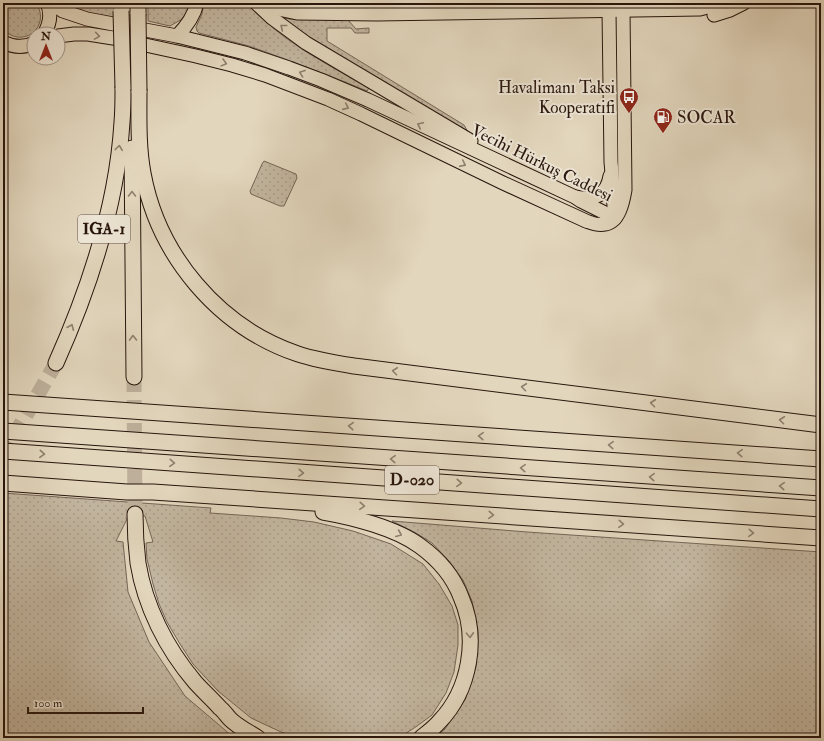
<svg xmlns="http://www.w3.org/2000/svg" width="824" height="741" font-family="'IM FELL Double Pica',serif">
	<style>
		.grass { fill: url(#grass-dots); stroke: #756556 }
		.lines { fill: none; stroke-linecap: round; stroke-linejoin: round }
		.highway-tunnel { stroke: #bdaf9a; stroke-width: 15; stroke-dasharray: 15 8; stroke-linecap: butt }
		.primary-casing { stroke: #28150c; stroke-width: 15 }
		.highway-casing { stroke: #28150c; stroke-width: 17 }
		.primary { stroke: #e2d6bd; stroke-width: 13 }
		.highway { stroke: #e2d6bd; stroke-width: 15 }
		.highway-bridge-casing { stroke: #28150c; stroke-width: 17; stroke-linecap: butt }
		.highway-bridge { stroke: #e2d6bd; stroke-width: 15 }
		.oneway { stroke: #8e7f6d }
		.labels { text-anchor: middle; dominant-baseline: central; stroke-width: 4; stroke-linejoin: round; paint-order: stroke }
		.shield { fill: #ece4d4; stroke: #635348; stroke-width: 1 }
		.shield-label { font-size: 16px; font-weight: bold; fill: #28150c }
		.poi-label { font-size: 17px; fill: #28150c; stroke: #ece4d4; text-anchor: end }
		.street-label { font-size: 17px; fill: #28150c; stroke: #ece4d4 }
	</style>
	<defs>
		<pattern id="grass-dots" width="8" height="8" patternUnits="userSpaceOnUse"><rect width="8" height="8" fill="#c2b59f"/><path d="M2 2h.1M6 6h.1" fill="none" stroke="#a79b88" stroke-width="1.8" stroke-linecap="round"/></pattern>
	</defs>
	<rect width="100%" height="100%" fill="#e2d6bd"/>
	<filter id="stains"><feTurbulence type="fractalNoise" baseFrequency=".005" numOctaves="4"/><feColorMatrix values="0 0 0 0 .2 0 0 0 0 .09 0 0 0 0 .02 0 0 0 .5 -.17"/></filter>
	<radialGradient id="worn" r=".72"><stop offset=".6" stop-color="#630" stop-opacity="0"/><stop offset="1" stop-color="#630" stop-opacity=".3"/></radialGradient>
	<g class="grass">
		<path d="M4 3H36C52 27 22 50 3 29V4Z"/>
		<polygon points="60,3 114,3 114,19 77,11"/>
		<polygon points="148,3 191,3 191,5 184,18 170,26 148,21"/>
		<path d="M204 3H246C259 15 272 28 286 38 312 57 341 72 369 88L367 91 345 82 288 60 249 46 199 33 197 31 196 27 202 14Z"/>
		<polygon points="279,17 290,19 348,20 356,29 369,28 369,33 355,33 351,28 327,28 327,41 464,125 468,132 308,38"/>
		<polygon points="264,161 296,174 297,178 284,206 280,206 251,194 250,191 251,189 262,164"/>
		<polygon points="3,493 211,508 210,513 281,518 314,522 353,531 391,544 423,564 439,584 452,606 458,625 458,645 454,672 446,693 432,715 417,726 402,736 396,738 298,738 281,732 251,718 218,691 193,664 180,644 167,622 159,604 153,584 147,559 146,543 153,542 145,516 129,515 116,541 123,542 128,592 149,642 185,696 232,736 236,738 3,738"/>
		<polygon points="392,521 527,532 821,552 821,738 434,738 445,729 465,700 476,667 478,633 472,601 463,580 449,561 432,543 416,533"/>
	</g>
	<g class="lines">
		<g class="highway-tunnel">
			<polyline points="134,377 135,514"/>
			<polyline points="3,455 56,363"/>
		</g>
		<defs>
			<g id="primary">
				<polyline points="51,3 63,11 87,19 177,36 245,53 289,68 321,80 368,100 575,197 581,201 615,218"/>
				<polyline points="256,3 272,18 306,43 471,141"/>
				<polyline points="266,3 278,9 297,13 377,14 700,9 723,3"/>
				<path d="M609 11 611 162C613 181 613 199 615 218"/>
				<polyline points="714,15 730,10 744,3"/>
				<path d="M44 34C50 24 52 14 47 3"/>
				<path d="M58 36 74 34H88L113 38 196 56 232 65 265 75 328 99 361 114 501 182 586 221C592 223 598 226 605 224 619 222 623 202 625 190L623 10"/>
				<path d="M177 36C187 26 194 16 197 3"/>
				<path d="M3 42C13 47 24 48 34 43"/>
				<path d="M576 197C594 201 607 195 610 176"/>
			</g>
			<g id="highway">
				<polyline points="138,3 138,14"/>
				<path d="M139 91C139 118 138 146 143 173 158 255 218 327 298 354 316 360 335 363 354 366L821 425"/>
				<polyline points="132,148 134,377"/>
				<path d="M56 363C90 287 117 206 122 122 123 111 123 99 123 88"/>
				<polyline points="3,402 821,459"/>
				<polyline points="3,431 821,488"/>
				<polyline points="3,451 821,509"/>
				<polyline points="3,483 127,492 153,492 821,538"/>
				<path d="M323 512C352 517 396 528 420 546 438 559 453 576 461 597 479 638 470 690 439 722 434 728 427 733 421 738"/>
				<path d="M135 514C135 530 136 547 138 563 145 606 166 648 195 682 203 691 212 699 220 708 224 711 227 716 230 719 238 727 249 732 258 738"/>
			</g>
		</defs>
		<use href="#primary" class="primary-casing"/>
		<use href="#highway" class="highway-casing"/>
		<use href="#primary" class="primary"/>
		<use href="#highway" class="highway"/>
		<defs>
			<g id="highway-bridge">
				<polyline points="121,11 123,88"/>
				<polyline points="138,14 139,91"/>
			</g>
		</defs>
		<use href="#highway-bridge" class="highway-bridge-casing"/>
		<use href="#highway-bridge" class="highway-bridge"/>
	</g>
	<defs><path id="oneway-chevron" d="M-2-3.5L2.5 0L-2 3.5" fill="none" stroke-width="1.6" stroke-linecap="round" stroke-linejoin="round"/></defs>
	<g class="oneway">
		<use href="#oneway-chevron" transform="translate(283 27) rotate(-142)"/>
		<use href="#oneway-chevron" transform="translate(97 36) rotate(9)"/>
		<use href="#oneway-chevron" transform="translate(224 63) rotate(15)"/>
		<use href="#oneway-chevron" transform="translate(302 73) rotate(-160)"/>
		<use href="#oneway-chevron" transform="translate(346 107) rotate(24)"/>
		<use href="#oneway-chevron" transform="translate(420 125) rotate(-155)"/>
		<use href="#oneway-chevron" transform="translate(119 148) rotate(-83)"/>
		<use href="#oneway-chevron" transform="translate(463 164) rotate(26)"/>
		<use href="#oneway-chevron" transform="translate(132 194) rotate(-90)"/>
		<use href="#oneway-chevron" transform="translate(71 327) rotate(-67)"/>
		<use href="#oneway-chevron" transform="translate(133 338) rotate(-91)"/>
		<use href="#oneway-chevron" transform="translate(395 371) rotate(-173)"/>
		<use href="#oneway-chevron" transform="translate(524 387) rotate(-173)"/>
		<use href="#oneway-chevron" transform="translate(653 403) rotate(-173)"/>
		<use href="#oneway-chevron" transform="translate(782 420) rotate(-173)"/>
		<use href="#oneway-chevron" transform="translate(351 426) rotate(-176)"/>
		<use href="#oneway-chevron" transform="translate(481 436) rotate(-176)"/>
		<use href="#oneway-chevron" transform="translate(611 445) rotate(-176)"/>
		<use href="#oneway-chevron" transform="translate(740 453) rotate(-176)"/>
		<use href="#oneway-chevron" transform="translate(42 454) rotate(4)"/>
		<use href="#oneway-chevron" transform="translate(393 459) rotate(-176)"/>
		<use href="#oneway-chevron" transform="translate(172 463) rotate(4)"/>
		<use href="#oneway-chevron" transform="translate(523 468) rotate(-176)"/>
		<use href="#oneway-chevron" transform="translate(301 473) rotate(4)"/>
		<use href="#oneway-chevron" transform="translate(652 477) rotate(-176)"/>
		<use href="#oneway-chevron" transform="translate(459 483) rotate(4)"/>
		<use href="#oneway-chevron" transform="translate(782 486) rotate(-176)"/>
		<use href="#oneway-chevron" transform="translate(362 506) rotate(4)"/>
		<use href="#oneway-chevron" transform="translate(491 515) rotate(4)"/>
		<use href="#oneway-chevron" transform="translate(621 524) rotate(4)"/>
		<use href="#oneway-chevron" transform="translate(751 533) rotate(4)"/>
		<use href="#oneway-chevron" transform="translate(399 534) rotate(23)"/>
		<use href="#oneway-chevron" transform="translate(470 635) rotate(87)"/>
	</g>
	<defs>
		<symbol id="bus-pin" viewBox="-11 -11 22 30"><path d="M0 17L-7.5 6A9.5 9.5 0 1 1 7.5 6Z" fill="#8f2418" stroke="#ece4d4"/><path d="M-5-6H5V4H4V6H2V4H-2V6H-4V4H-5ZM-3.5-4V0h7V-4ZM-3.5 1.2v1.5H-2V1.2ZM2 1.2v1.5H3.5V1.2Z" fill="#fff"/></symbol>
		<symbol id="fuel-pin" viewBox="-11 -11 22 30"><path d="M0 17L-7.5 6A9.5 9.5 0 1 1 7.5 6Z" fill="#8f2418" stroke="#ece4d4"/><path d="M-5.5-6h7V0h2V4h1.3V-2.5L3-4.5l.8-.8L6-3V5H2.5V1h-1V6h-7ZM-4.2-4.7v3.2H.2V-4.7Z" fill="#fff"/></symbol>
	</defs>
	<g fill-rule="evenodd">
		<use href="#bus-pin" x="618" y="86" width="22" height="30"/>
		<use href="#fuel-pin" x="652" y="106" width="22" height="30"/>
	</g>
	<g class="labels">
		<g class="shield">
			<rect x="78" y="215" width="52" height="28" rx="3"/>
			<rect x="385" y="466" width="54" height="28" rx="3"/>
		</g>
		<g class="shield-label">
			<text x="104" y="229">IGA-1</text>
			<text x="412" y="480">D-020</text>
		</g>
		<g class="poi-label">
			<text x="615" y="87">Havalimanı Taksi<tspan x="615" dy="20">Kooperatifi</tspan></text>
			<text x="677" y="117" text-anchor="start">SOCAR</text>
		</g>
		<g class="street-label">
			<text transform="translate(542 163) rotate(26)">Vecihi Hürkuş Caddesi</text>
		</g>
	</g>
	<rect width="824" height="741" fill="none" stroke="#e2d6bd" stroke-width="16"/>
	<rect x="4" y="4" width="816" height="733" fill="none" stroke="#28150c" stroke-width="2"/>
	<rect x="8" y="8" width="808" height="725" fill="none" stroke="#28150c"/>
	<g transform="translate(46 46)"><circle r="19" fill="#ece4d4" stroke="#9e9184"/>
	<path d="M0-3L7 15L0 10L-7 15Z" fill="#8f2418"/>
	<text y="-6" font-size="11" font-weight="bold" text-anchor="middle" fill="#28150c">N</text>
	</g>
	<path d="M28 707v6h115v-6" fill="none" stroke="#28150c" stroke-width="2"/>
	<text x="34" y="707" font-size="12" fill="#28150c" stroke="#ece4d4" stroke-width="3" paint-order="stroke">100 m</text>
	<rect width="100%" height="100%" filter="url(#stains)"/>
	<rect width="100%" height="100%" fill="url(#worn)"/>
</svg>
